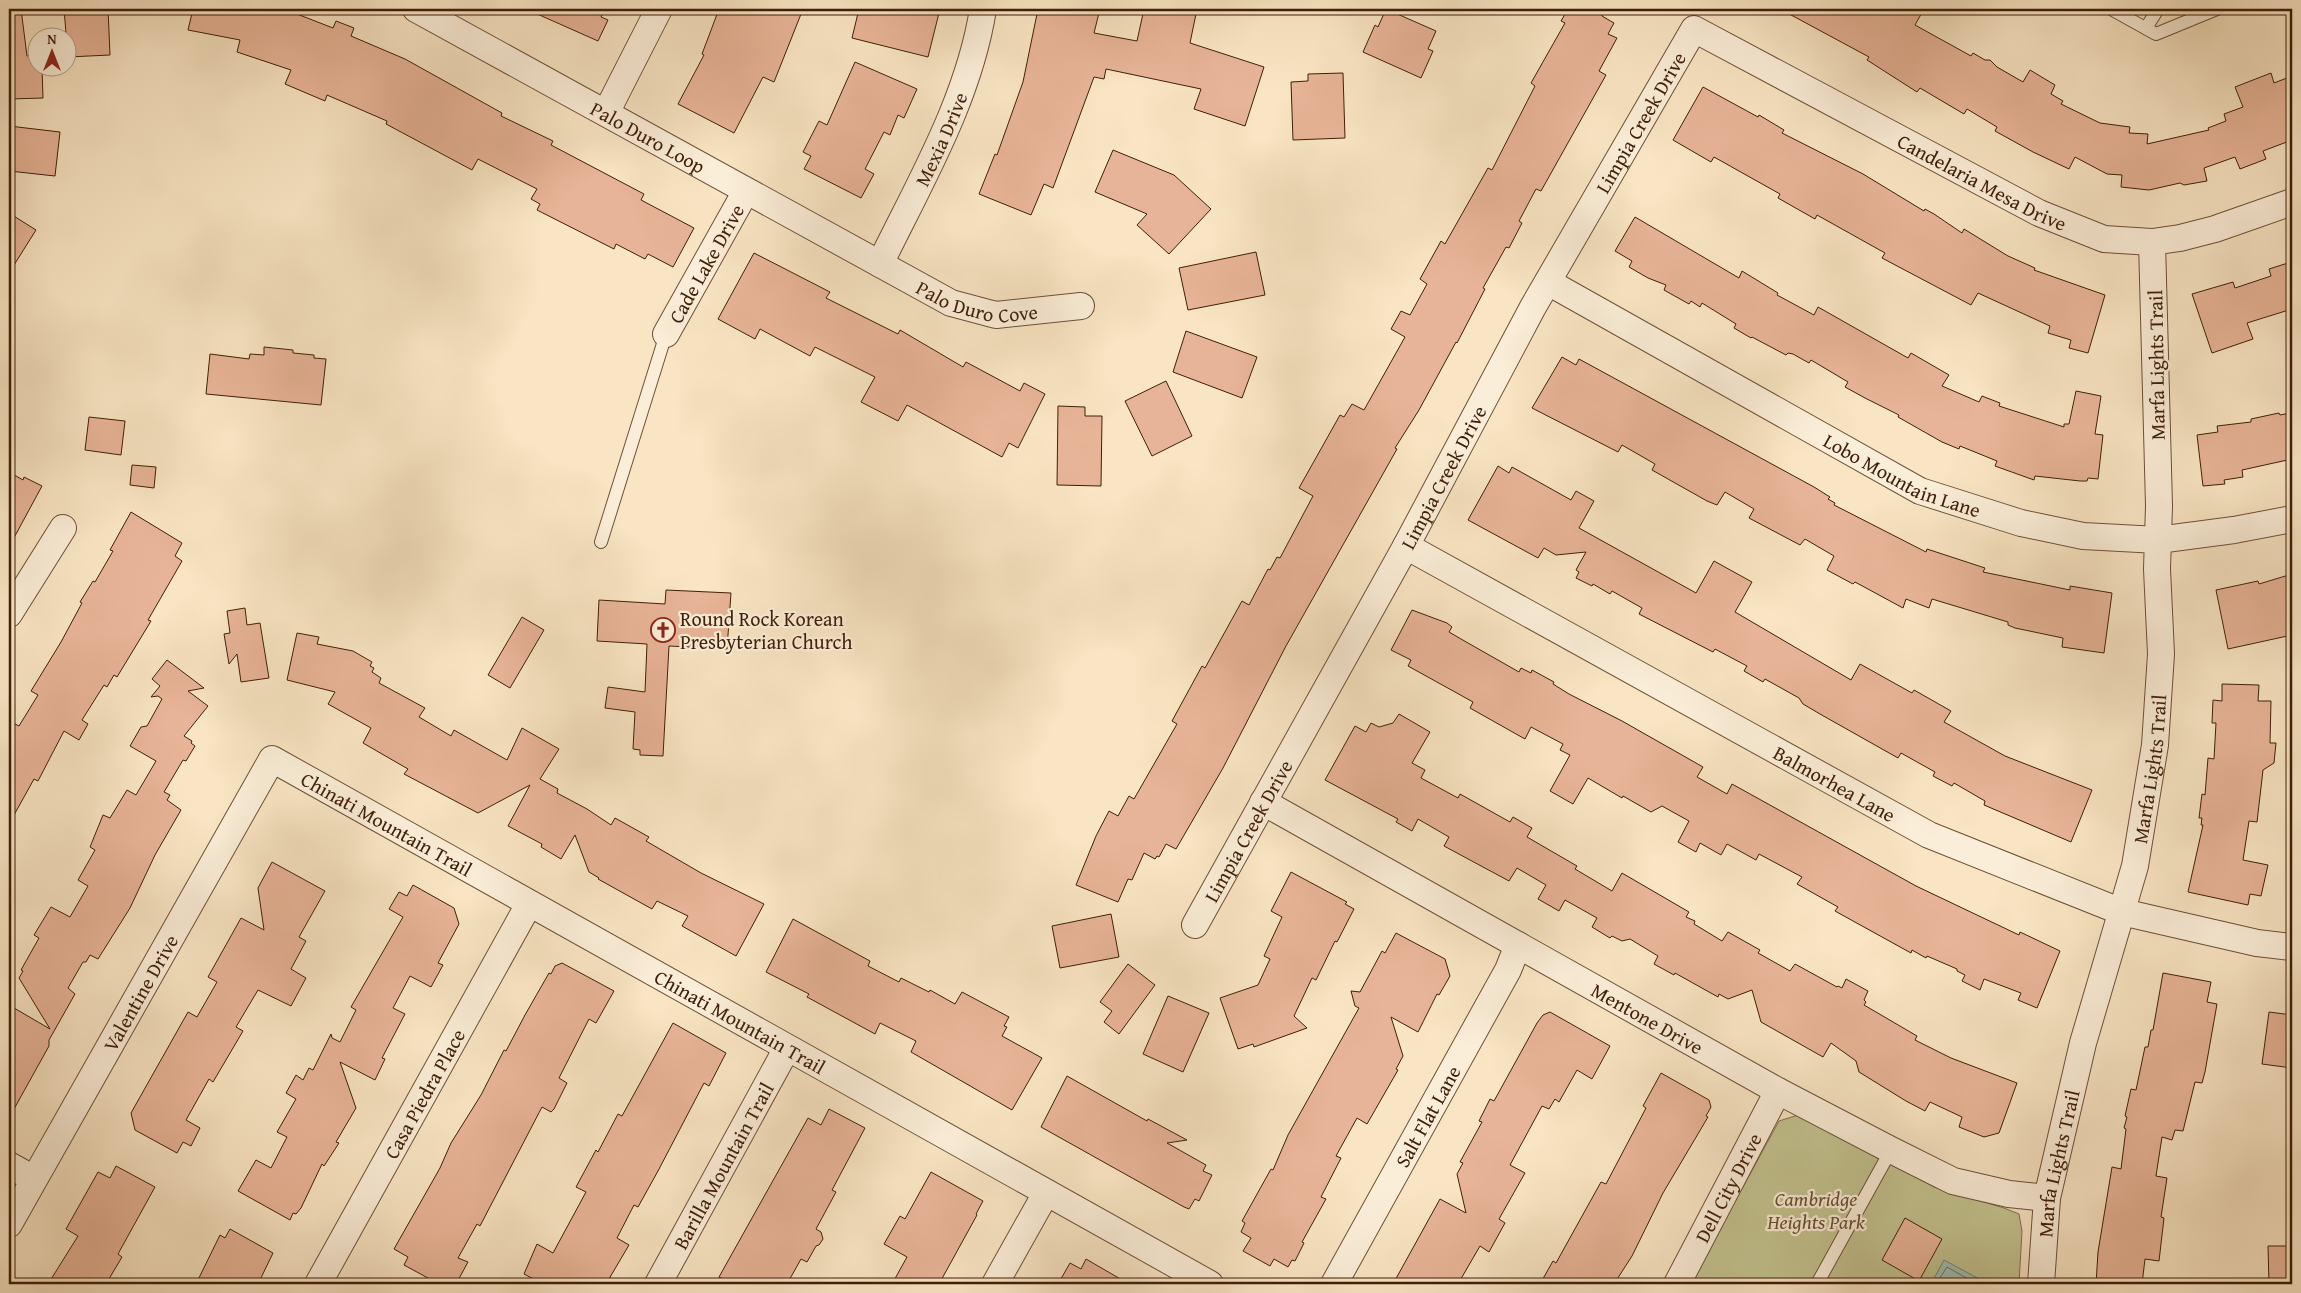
<svg xmlns="http://www.w3.org/2000/svg" width="2301" height="1293" font-family="'Gentium Book Plus',serif">
	<style>
		.green { fill: #c3c390; stroke: #81714c }
		.water { fill: #9ebfb3; stroke: #787f6f }
		.lines { fill: none; stroke-linecap: round; stroke-linejoin: round }
		.shore { stroke: #6e6f5e; stroke-width: 1 }
		.building { fill: #e8b497; stroke: #3f1f09 }
		.lane-casing { stroke: #6e5038; stroke-width: 14 }
		.street-casing { stroke: #6e5038; stroke-width: 28 }
		.lane { stroke: #fbeed8; stroke-width: 12 }
		.street { stroke: #fbeed8; stroke-width: 26 }
		.labels { text-anchor: middle; dominant-baseline: central; stroke-width: 4.5; stroke-linejoin: round; paint-order: stroke }
		.street-label { font-size: 20px; fill: #3f1f09; stroke: #fbeed8 }
		.poi-label { font-size: 20px; fill: #3f1f09; stroke: #fbeed8; text-anchor: start }
		.park-label { font-size: 20px; font-style: italic; fill: #675032; stroke: #fbeed8 }
	</style>
	<rect width="100%" height="100%" fill="#f9e5c3"/>
	<filter id="stains"><feTurbulence type="fractalNoise" baseFrequency=".004" numOctaves="4"/><feColorMatrix values="0 0 0 0 .2 0 0 0 0 .09 0 0 0 0 .02 0 0 0 .5 -.17"/></filter>
	<radialGradient id="worn" r=".72"><stop offset=".6" stop-color="#630" stop-opacity="0"/><stop offset="1" stop-color="#630" stop-opacity=".3"/></radialGradient>
	<polygon class="green" points="1798,1115 1934,1187 2004,1208 2019,1214 2022,1231 2019,1284 1690,1284 1779,1121"/>
	<polygon class="water" points="1944,1260 1983,1281 1981,1284 1931,1284"/>
	<g class="lines">
		<polyline class="shore" points="1936,1284 1947,1267 1977,1284"/>
	</g>
	<g class="building">
		<polygon points="9,9 21,9 27,56 38,55 38,68 42,68 43,98 9,99"/>
		<polygon points="64,9 108,9 110,55 68,57"/>
		<polygon points="193,9 298,9 297,14 333,28 336,21 354,28 351,36 405,59 502,113 501,116 553,141 551,145 644,194 641,200 694,228 673,267 648,254 645,259 616,244 614,249 537,210 540,204 531,199 537,189 478,159 472,170 386,124 387,121 327,95 325,101 285,84 291,70 237,52 240,40 188,30"/>
		<polygon points="526,9 605,9 601,17 608,20 598,41"/>
		<polygon points="719,9 803,9 774,82 763,77 734,133 678,104 704,55 702,54"/>
		<polygon points="859,9 940,9 928,57 852,38"/>
		<polygon points="1038,9 1100,9 1094,33 1137,41 1144,9 1197,9 1190,43 1264,67 1245,126 1194,109 1201,89 1106,69 1104,79 1094,77 1053,188 1044,184 1031,215 979,194 995,154 997,155 1023,82"/>
		<polygon points="1386,9 1436,31 1428,49 1433,51 1421,78 1363,52 1375,25 1378,27"/>
		<polygon points="1568,9 1600,9 1602,16 1614,23 1608,34 1617,38 1599,71 1606,75 1541,191 1536,189 1519,221 1522,223 1509,248 1506,247 1483,288 1485,289 1457,343 1456,342 1419,410 1395,448 1397,449 1286,646 1223,768 1176,849 1166,844 1159,857 1157,856 1155,859 1144,853 1132,880 1128,879 1118,902 1076,885 1096,836 1109,811 1118,816 1129,796 1134,799 1177,724 1172,721 1202,666 1205,668 1242,601 1249,605 1268,569 1270,570 1277,557 1280,558 1313,496 1299,488 1340,415 1344,417 1352,404 1364,410 1405,337 1391,329 1401,311 1410,315 1427,284 1420,279 1441,241 1445,244 1488,168 1492,170 1535,86 1531,83 1565,23 1561,21"/>
		<polygon points="1780,9 1924,9 1915,25 1971,56 1973,53 1985,60 1990,60 1997,67 2023,82 2030,70 2055,85 2051,94 2063,101 2061,104 2100,123 2130,127 2129,133 2148,134 2147,144 2209,130 2208,128 2226,121 2224,114 2243,107 2235,87 2271,73 2274,83 2292,76 2292,140 2263,151 2266,159 2240,169 2235,157 2204,168 2207,181 2184,185 2180,183 2149,190 2121,187 2122,175 2107,174 2075,157 2069,169 2033,152 1995,131 1997,127 1967,109 1964,114 1920,88 1917,92 1867,60 1869,57"/>
		<polygon points="855,62 917,89 904,118 898,115 890,135 884,132 865,169 874,174 861,198 804,169 811,156 803,152 819,121 827,125"/>
		<polygon points="1343,73 1345,138 1293,140 1291,82 1308,81 1308,74"/>
		<polygon points="1703,87 1758,117 1759,115 1784,130 1782,133 1863,174 1924,211 1925,209 1934,214 1962,233 1964,229 2008,256 2035,268 2034,270 2105,295 2088,353 2069,348 2071,340 2048,333 2050,326 1978,293 1971,305 1882,258 1885,253 1817,215 1815,219 1778,198 1780,194 1714,157 1711,162 1673,140"/>
		<polygon points="9,126 60,132 55,176 9,171"/>
		<polygon points="1113,150 1174,175 1211,209 1169,254 1137,225 1147,214 1095,192"/>
		<polygon points="9,213 36,230 9,273"/>
		<polygon points="1635,217 1739,278 1742,271 1778,293 1777,295 1814,315 1818,307 1908,358 1911,353 1949,375 1942,386 1979,402 1982,396 2000,403 1999,406 2064,427 2064,424 2069,424 2076,391 2101,396 2095,434 2103,435 2098,479 2088,478 2087,481 2080,481 2035,476 2034,480 1995,466 1997,461 1960,446 1959,449 1942,442 1898,417 1899,415 1865,398 1845,387 1848,382 1811,360 1809,363 1793,354 1788,353 1786,355 1752,337 1751,338 1734,328 1736,324 1702,303 1700,307 1691,301 1689,304 1664,290 1666,285 1648,278 1629,267 1632,261 1615,251"/>
		<polygon points="1256,252 1265,295 1188,310 1179,268"/>
		<polygon points="754,253 830,292 826,298 898,334 900,330 963,367 966,362 1020,391 1024,383 1045,394 1018,448 1009,443 1002,457 907,405 898,421 861,402 875,377 815,347 810,356 760,329 755,339 718,319"/>
		<polygon points="2288,263 2292,276 2292,309 2247,323 2253,339 2212,353 2192,294 2233,282 2235,288 2271,276 2269,269"/>
		<polygon points="1186,331 1257,357 1242,398 1173,372"/>
		<polygon points="264,347 293,350 293,353 314,355 314,358 326,359 321,405 206,394 210,354 249,359 250,354 264,355"/>
		<polygon points="1562,357 1576,365 1579,359 1814,487 1830,497 1828,499 1835,503 1834,505 1926,552 1927,549 1985,568 1983,572 2070,590 2070,586 2112,593 2104,653 2062,647 2063,638 2015,628 2008,625 2008,622 1932,599 1929,608 1906,599 1903,608 1855,582 1853,584 1827,570 1834,556 1805,539 1800,545 1749,518 1754,509 1725,492 1717,505 1707,501 1652,470 1655,464 1622,445 1618,452 1532,408"/>
		<polygon points="1166,381 1192,436 1152,456 1125,401"/>
		<polygon points="1058,406 1085,407 1085,416 1102,416 1101,486 1057,485"/>
		<polygon points="2279,413 2280,415 2290,413 2292,425 2292,459 2242,470 2243,477 2224,480 2225,484 2203,486 2197,435 2218,432 2217,426 2251,422 2251,419"/>
		<polygon points="89,417 125,421 121,455 85,450"/>
		<polygon points="132,465 156,467 154,488 130,485"/>
		<polygon points="1498,466 1509,473 1512,467 1571,500 1576,491 1594,501 1579,528 1696,593 1714,561 1752,582 1735,612 1851,680 1860,664 1912,693 1914,690 1951,711 1944,722 2005,756 2092,790 2071,842 1984,805 1985,801 1954,783 1952,786 1933,776 1935,772 1901,753 1898,758 1820,714 1803,704 1799,698 1765,679 1763,682 1744,671 1747,666 1715,649 1713,652 1639,614 1642,608 1612,591 1610,594 1593,584 1592,586 1576,578 1579,572 1576,570 1586,552 1556,555 1544,548 1538,558 1468,520"/>
		<polygon points="9,472 23,480 24,477 42,486 9,547"/>
		<polygon points="131,512 182,543 175,556 182,561 148,620 151,621 117,677 114,675 107,687 104,685 82,720 88,724 79,740 64,731 38,781 34,779 9,824 9,721 19,726 38,695 31,691 61,642 82,603 80,602 93,581 95,582 113,551 110,550"/>
		<polygon points="2292,574 2292,635 2228,649 2216,590 2258,581 2259,584"/>
		<polygon points="666,590 731,593 727,649 669,646 663,756 640,755 640,750 633,749 635,712 605,708 608,687 645,692 647,644 597,641 599,600 665,604"/>
		<polygon points="245,608 247,625 260,623 269,678 241,682 237,654 229,664 224,634 230,633 227,611"/>
		<polygon points="1412,610 1447,623 1452,627 1449,632 1468,643 1519,672 1521,668 1531,673 1532,670 1554,682 1553,684 1569,694 1622,721 1703,767 1697,777 1727,794 1732,784 1916,886 2019,935 2020,932 2060,951 2037,1008 2018,1000 2021,993 1984,979 1980,990 1962,981 1965,975 1957,971 1957,969 1927,956 1926,958 1912,950 1911,953 1835,911 1838,907 1797,884 1802,877 1759,854 1756,860 1727,844 1721,855 1700,843 1696,852 1678,842 1689,821 1662,806 1651,812 1623,796 1622,798 1588,778 1573,804 1550,791 1570,755 1560,750 1563,744 1531,727 1525,739 1470,708 1473,702 1408,666 1411,660 1391,650"/>
		<polygon points="522,617 544,630 510,688 488,675"/>
		<polygon points="297,633 319,637 317,644 353,651 372,662 370,666 374,668 372,672 381,678 379,683 425,708 419,717 451,736 454,730 507,760 522,728 559,749 540,779 558,789 557,793 587,809 611,825 615,818 649,837 646,841 701,873 764,904 736,956 682,926 688,916 657,901 652,909 598,879 599,878 589,872 575,835 561,859 541,847 542,844 508,826 530,785 478,813 404,774 408,769 363,743 371,728 328,704 335,692 287,680"/>
		<polygon points="167,660 204,688 188,691 208,706 184,736 192,741 191,743 195,746 186,761 183,760 164,792 170,795 167,800 181,810 155,855 130,908 98,959 90,955 86,962 83,962 68,988 75,994 49,1040 49,1046 9,1118 9,1005 50,1029 19,978 23,971 21,970 39,938 34,935 51,907 70,917 88,886 78,880 95,850 90,847 103,815 110,818 127,790 136,795 156,761 130,746 141,727 147,726 162,699 158,696 151,697 160,686 152,679"/>
		<polygon points="2222,684 2259,685 2258,701 2271,701 2270,743 2276,743 2274,763 2263,770 2257,822 2249,821 2243,860 2268,865 2261,896 2250,894 2248,905 2188,892 2203,825 2201,825 2202,818 2199,818 2202,794 2205,795 2208,758 2214,759 2216,723 2212,723 2213,700 2222,701"/>
		<polygon points="1399,714 1430,732 1412,763 1425,770 1421,778 1458,798 1460,794 1510,822 1513,817 1532,828 1527,837 1577,866 1575,869 1612,891 1622,873 1689,912 1686,917 1695,921 1694,924 1722,941 1728,932 1760,950 1758,953 1790,971 1795,964 1837,987 1838,986 1842,988 1846,979 1868,991 1864,1000 1866,1002 1864,1005 1917,1036 1915,1040 1951,1058 2017,1083 1999,1133 1984,1137 1959,1127 1962,1117 1930,1102 1925,1111 1906,1101 1859,1072 1856,1061 1831,1043 1823,1057 1761,1022 1752,990 1728,999 1719,994 1718,997 1675,973 1674,975 1654,964 1658,956 1630,939 1622,941 1612,936 1610,938 1592,927 1597,918 1565,900 1559,911 1538,899 1546,885 1517,868 1509,881 1444,846 1449,837 1418,819 1412,831 1396,822 1398,819 1325,780 1355,726 1366,732 1371,723 1379,727 1393,723"/>
		<polygon points="272,862 325,891 299,937 306,941 291,969 306,978 291,1006 258,990 236,1027 243,1031 213,1082 209,1079 186,1120 200,1128 191,1146 183,1142 177,1153 135,1130 131,1113 188,1012 197,1017 217,982 208,977 241,918 264,930 258,888"/>
		<polygon points="1291,872 1347,902 1345,904 1354,909 1337,942 1335,941 1316,980 1312,978 1294,1016 1307,1028 1254,1047 1253,1044 1238,1049 1220,998 1258,985 1270,959 1264,956 1282,917 1271,911"/>
		<polygon points="413,885 454,908 459,924 438,963 443,965 431,987 410,976 393,1008 405,1014 382,1058 385,1059 375,1080 340,1062 356,1108 336,1142 339,1143 324,1166 322,1164 301,1208 296,1214 293,1213 290,1220 238,1191 256,1160 271,1168 287,1137 277,1132 296,1099 286,1093 296,1075 303,1080 309,1068 313,1070 331,1034 332,1038 340,1042 356,1010 351,1007 403,917 389,909 399,892 407,896"/>
		<polygon points="1111,914 1119,957 1060,968 1052,926"/>
		<polygon points="793,919 870,961 868,966 899,982 901,978 929,992 930,990 955,1004 962,992 1009,1017 1004,1026 1007,1027 1002,1036 1042,1058 1012,1110 911,1052 916,1041 880,1023 875,1034 807,997 809,994 766,972"/>
		<polygon points="1396,933 1445,959 1450,976 1439,995 1437,994 1418,1032 1391,1017 1403,1056 1396,1069 1398,1070 1367,1124 1357,1118 1336,1156 1341,1158 1321,1197 1326,1199 1302,1242 1304,1243 1295,1261 1292,1260 1288,1267 1274,1259 1270,1266 1243,1251 1251,1238 1241,1232 1245,1223 1242,1221 1271,1169 1273,1170 1288,1135 1359,1008 1355,1006 1351,991 1360,992 1382,951 1385,953"/>
		<polygon points="562,963 614,991 596,1023 589,1019 559,1078 567,1083 554,1109 551,1112 542,1107 480,1226 477,1224 458,1258 468,1262 456,1284 439,1284 404,1265 408,1257 394,1249 440,1168 451,1143 481,1095 504,1050 506,1051 525,1015 549,973 551,974 555,966"/>
		<polygon points="1128,964 1155,985 1119,1034 1104,1022 1112,1011 1100,1002"/>
		<polygon points="2163,973 2211,982 2207,1002 2217,1004 2205,1072 2202,1083 2195,1082 2183,1131 2175,1130 2172,1140 2162,1137 2156,1176 2167,1178 2161,1217 2164,1218 2159,1261 2145,1259 2142,1284 2096,1284 2098,1252 2112,1167 2121,1169 2126,1129 2124,1128 2127,1117 2125,1116 2131,1089 2136,1090 2145,1047 2148,1047 2151,1030 2153,1030"/>
		<polygon points="1168,996 1209,1013 1183,1072 1143,1054"/>
		<polygon points="1550,1012 1610,1046 1592,1079 1577,1070 1559,1102 1555,1099 1549,1109 1542,1106 1510,1165 1525,1173 1499,1219 1505,1223 1489,1252 1480,1246 1458,1284 1393,1284 1440,1199 1466,1213 1457,1174 1463,1163 1460,1162 1482,1122 1479,1121 1490,1099 1494,1101 1537,1023 1543,1015"/>
		<polygon points="2269,1012 2292,1015 2292,1068 2262,1064"/>
		<polygon points="673,1023 726,1053 709,1086 704,1083 658,1171 638,1207 634,1205 617,1238 629,1245 606,1284 543,1284 524,1274 537,1244 553,1253 586,1192 576,1187 596,1150 598,1152 618,1114 622,1116"/>
		<polygon points="1661,1073 1709,1100 1711,1107 1706,1116 1708,1117 1663,1193 1632,1256 1614,1284 1540,1284 1553,1261 1556,1263 1601,1182 1606,1184 1646,1108 1643,1106"/>
		<polygon points="1067,1076 1147,1121 1148,1119 1187,1140 1167,1143 1206,1165 1203,1171 1212,1175 1199,1201 1195,1199 1189,1209 1184,1207 1041,1127"/>
		<polygon points="829,1109 865,1128 832,1190 836,1192 816,1229 821,1232 823,1239 819,1245 816,1246 807,1262 801,1259 787,1284 732,1284 719,1277 808,1118 821,1125"/>
		<polygon points="116,1166 155,1187 118,1254 122,1257 106,1284 48,1284 78,1236 66,1229 98,1172 110,1178"/>
		<polygon points="931,1172 983,1201 976,1214 977,1215 939,1284 892,1284 907,1257 884,1244 900,1216 905,1219"/>
		<polygon points="1905,1218 1942,1239 1919,1281 1882,1260"/>
		<polygon points="230,1229 273,1253 258,1284 196,1284 220,1235 225,1238"/>
		<polygon points="2268,1246 2292,1246 2292,1284 2269,1284"/>
		<polygon points="1086,1259 1129,1284 1058,1284 1070,1263 1081,1269"/>
	</g>
	<g class="lines">
		<defs>
			<g id="lane">
				<polyline points="2111,9 2156,34 2217,9"/>
				<polyline points="2146,28 2158,9"/>
				<polyline points="601,542 666,334"/>
				<polyline points="1817,1284 1891,1150"/>
			</g>
			<g id="street">
				<path id="s1" d="M416 9 951 303 996 315 1081 306"/>
				<polyline points="606,113 659,9"/>
				<path id="s2" d="M880 264C920 182 969 99 983 9"/>
				<path id="s3" d="M1548 282 1920 491 2021 523 2083 536 2158 540 2234 530 2292 519"/>
				<path id="s4" d="M666 334 746 191"/>
				<path id="s5" d="M1406 546 1929 835 2122 912 2257 943 2292 947"/>
				<polyline points="9,614 63,528"/>
				<path id="s6" d="M1263 802 1778 1091 1891 1150 1953 1181 2009 1194 2047 1198"/>
				<path id="s7" d="M1195 925 1406 546 1533 307 1694 29 2039 213 2104 239 2152 242 2180 238 2215 229 2292 202"/>
				<polyline points="9,1165 34,1179"/>
				<path id="s8" d="M9 1224 272 759 1210 1284"/>
				<path id="s9" d="M318 1284 529 904"/>
				<path id="s10" d="M658 1284 787 1048"/>
				<polyline points="995,1284 1046,1193"/>
				<path id="s11" d="M1334 1284 1508 970 1518 945"/>
				<path id="s12" d="M1677 1284 1778 1091"/>
				<path id="s13" d="M2041 1284 2047 1198 2083 1043 2135 866 2155 745 2161 654 2157 569 2159 506 2152 242"/>
			</g>
		</defs>
		<use href="#lane" class="lane-casing"/>
		<use href="#street" class="street-casing"/>
		<use href="#lane" class="lane"/>
		<use href="#street" class="street"/>
	</g>
	<defs>
		<symbol id="church-ring" viewBox="-11 -11 22 22"><circle r="9.5" fill="#fbeed8" stroke="#8f2418" stroke-width="1.5"/><path d="M-1.2-6h2.4v3.5h3.3v2.4h-3.3V6h-2.4V-.1h-3.3v-2.4h3.3Z" fill="#8f2418"/></symbol>
	</defs>
	<g fill-rule="evenodd">
		<use href="#church-ring" x="649" y="616" width="28" height="28"/>
	</g>
	<g class="labels">
		<g class="street-label">
			<text stroke="none"><textPath href="#s7" startOffset="918">Limpia Creek Drive</textPath></text>
			<text stroke="none"><textPath href="#s1" startOffset="265">Palo Duro Loop</textPath></text>
			<text stroke="none"><textPath href="#s2" startOffset="139">Mexia Drive</textPath></text>
			<text stroke="none"><textPath href="#s7" startOffset="1352">Candelaria Mesa Drive</textPath></text>
			<text stroke="none"><textPath href="#s4" startOffset="81">Cade Lake Drive</textPath></text>
			<text stroke="none"><textPath href="#s1" startOffset="636">Palo Duro Cove</textPath></text>
			<text transform="translate(2156 365) rotate(-91)">Marfa Lights Trail</text>
			<text stroke="none"><textPath href="#s3" startOffset="404">Lobo Mountain Lane</textPath></text>
			<text stroke="none"><textPath href="#s7" startOffset="512">Limpia Creek Drive</textPath></text>
			<text stroke="none"><textPath href="#s13" startOffset="528">Marfa Lights Trail</textPath></text>
			<text stroke="none"><textPath href="#s5" startOffset="490">Balmorhea Lane</textPath></text>
			<text stroke="none"><textPath href="#s8" startOffset="666">Chinati Mountain Trail</textPath></text>
			<text stroke="none"><textPath href="#s7" startOffset="108">Limpia Creek Drive</textPath></text>
			<text stroke="none"><textPath href="#s8" startOffset="266">Valentine Drive</textPath></text>
			<text stroke="none"><textPath href="#s6" startOffset="441">Mentone Drive</textPath></text>
			<text stroke="none"><textPath href="#s8" startOffset="1071">Chinati Mountain Trail</textPath></text>
			<text stroke="none"><textPath href="#s9" startOffset="218">Casa Piedra Place</textPath></text>
			<text stroke="none"><textPath href="#s11" startOffset="192">Salt Flat Lane</textPath></text>
			<text stroke="none"><textPath href="#s13" startOffset="122">Marfa Lights Trail</textPath></text>
			<text stroke="none"><textPath href="#s10" startOffset="135">Barilla Mountain Trail</textPath></text>
			<text stroke="none"><textPath href="#s12" startOffset="109">Dell City Drive</textPath></text>
		</g>
		<g class="poi-label">
			<text x="680" y="618">Round Rock Korean<tspan x="680" dy="23">Presbyterian Church</tspan></text>
		</g>
		<g class="park-label">
			<text x="1816" y="1198">Cambridge<tspan x="1816" dy="23">Heights Park</tspan></text>
		</g>
	</g>
	<rect width="2301" height="1293" fill="none" stroke="#f9e5c3" stroke-width="30"/>
	<rect x="10" y="10" width="2281" height="1273" fill="none" stroke="#3f1f09" stroke-width="2.5"/>
	<rect x="15" y="15" width="2271" height="1263" fill="none" stroke="#3f1f09"/>
	<g transform="translate(52 52)"><circle r="24" fill="#fbeed8" stroke="#b09b85"/>
	<path d="M0-4L9 19L0 12L-9 19Z" fill="#8f2418"/>
	<text y="-8" font-size="14" font-weight="bold" text-anchor="middle" fill="#3f1f09">N</text>
	</g>
	<rect width="100%" height="100%" filter="url(#stains)"/>
	<rect width="100%" height="100%" fill="url(#worn)"/>
</svg>
